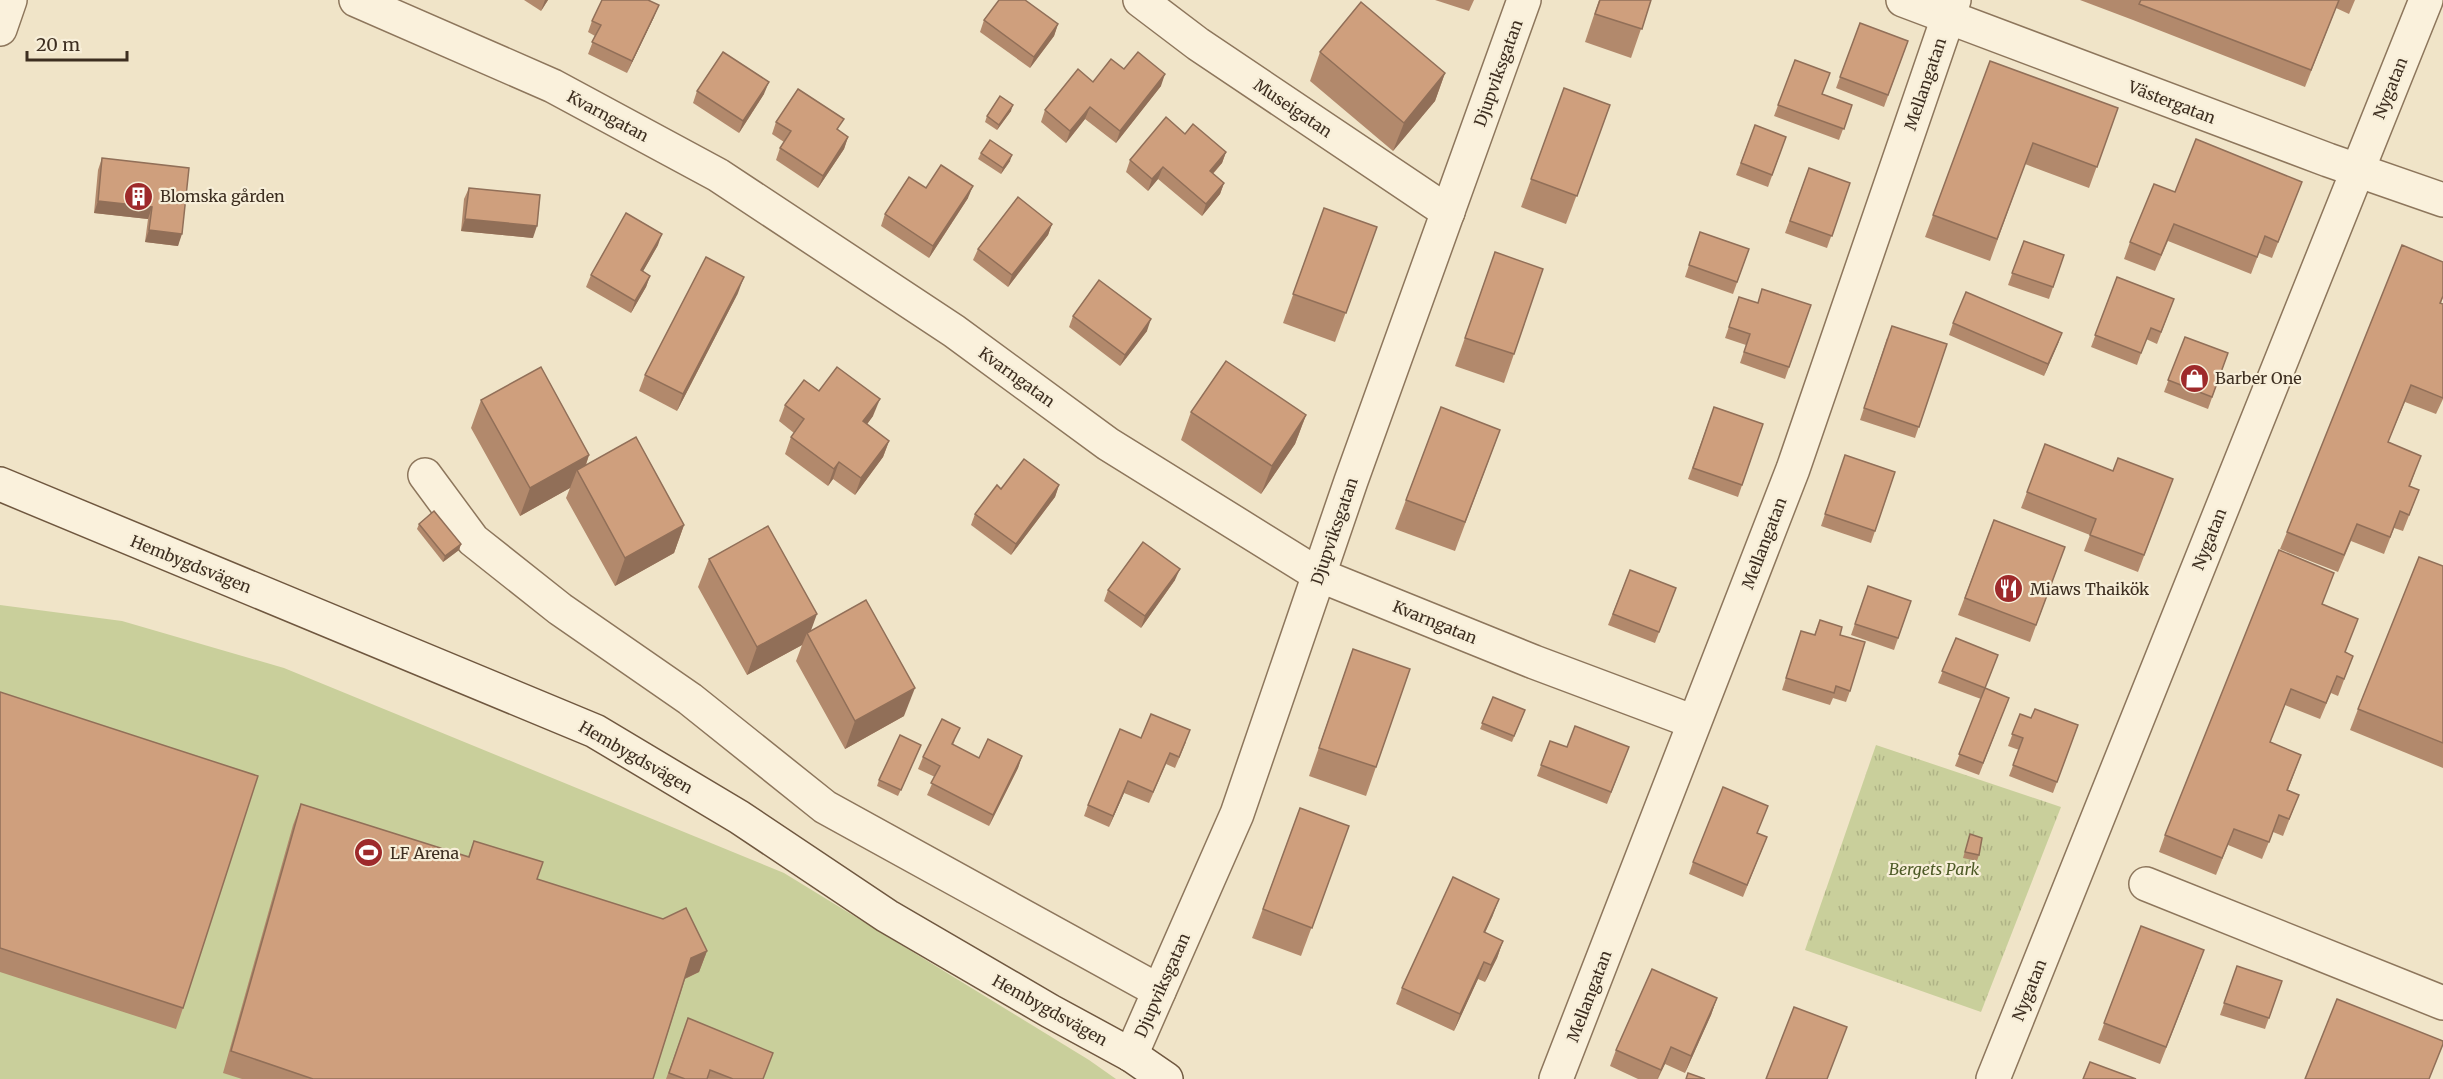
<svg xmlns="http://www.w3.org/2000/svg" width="2443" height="1079" font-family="Merriweather,serif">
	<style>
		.park { fill: url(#park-tufts) }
		.pitch { fill: #c9cf9b }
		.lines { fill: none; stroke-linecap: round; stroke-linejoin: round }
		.minor-casing { stroke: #8d765c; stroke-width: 36 }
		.tertiary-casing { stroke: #8d765c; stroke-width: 36 }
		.secondary-casing { stroke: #6f573f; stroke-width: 36 }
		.minor { stroke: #faf1dc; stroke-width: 33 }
		.tertiary { stroke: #faf1dc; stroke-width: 33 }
		.secondary { stroke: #faf1dc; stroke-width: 33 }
		.wall { fill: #b2896c }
		.shaded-wall { fill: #916f58 }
		.building { fill: #cf9f7d; stroke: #916f58; stroke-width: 1.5 }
		.labels { text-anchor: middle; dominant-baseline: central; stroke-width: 4.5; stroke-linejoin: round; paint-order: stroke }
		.street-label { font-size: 16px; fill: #3d2e20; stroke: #f7eed8 }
		.poi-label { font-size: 16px; fill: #3d2e20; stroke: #f7eed8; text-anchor: start }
		.park-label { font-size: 16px; font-style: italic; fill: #4d5a26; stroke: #f7eed8 }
	</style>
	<defs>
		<pattern id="park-tufts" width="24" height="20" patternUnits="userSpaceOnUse" patternTransform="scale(1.5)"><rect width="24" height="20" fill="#c9cf9b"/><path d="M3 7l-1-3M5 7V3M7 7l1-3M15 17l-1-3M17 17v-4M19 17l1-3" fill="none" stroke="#aeb285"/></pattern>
	</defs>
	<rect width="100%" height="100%" fill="#f0e4c8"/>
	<polygon class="park" points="1876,745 2061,807 1981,1012 1805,950"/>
	<polygon class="pitch" points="0,605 122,621 284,668 784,873 1089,1060 1116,1079 0,1079"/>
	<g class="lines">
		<defs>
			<g id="minor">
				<polyline points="356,0 553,86 718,175 954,331 1108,444 1319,575 1534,662 1694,722"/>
				<polyline points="1140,0 1198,44 1448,212"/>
				<polyline points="1903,0 2328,160 2443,200"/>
				<polyline points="425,475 473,540 560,609 690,699 825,807 1159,991"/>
				<polyline points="2146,884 2443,1003"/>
				<polyline points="1131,1055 1237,814 1351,481 1524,0"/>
				<polyline points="1556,1079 1793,469 1954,0"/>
				<polyline points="1993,1079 2426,0"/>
			</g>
			<polyline id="tertiary" points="0,29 10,0"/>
			<polyline id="secondary" points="0,484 595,731 739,817 887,916 1050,1011 1131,1055 1166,1079"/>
		</defs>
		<use href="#minor" class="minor-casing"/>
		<use href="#tertiary" class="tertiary-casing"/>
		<use href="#secondary" class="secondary-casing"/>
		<use href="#minor" class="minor"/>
		<use href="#tertiary" class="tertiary"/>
		<use href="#secondary" class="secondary"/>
	</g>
	<g class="wall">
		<polygon points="524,0 548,0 541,11"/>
		<polygon points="1435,0 1474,0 1469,11"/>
		<polygon points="1599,0 1651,0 1631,58 1585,42"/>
		<polygon points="2080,0 2355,0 2349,14 2336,8 2305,87 2133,20 2133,19 2133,20"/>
		<polygon points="654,17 627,73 588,54 595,36 588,32 592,21"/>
		<polygon points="984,20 1058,24 1054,36 1030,68 980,32"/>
		<polygon points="1860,23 1908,41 1884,107 1836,88"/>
		<polygon points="1320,52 1445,73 1435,101 1393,151 1310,81"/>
		<polygon points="1795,60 1822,94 1852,105 1839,140 1774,116"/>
		<polygon points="1990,61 2118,108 2089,188 2025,164 1990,261 1925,237"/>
		<polygon points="1124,69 1161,86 1116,143 1085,119 1066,143 1041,122 1045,110 1093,82"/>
		<polygon points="1564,88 1610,105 1566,224 1521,207"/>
		<polygon points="697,91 764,94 739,133 693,103"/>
		<polygon points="1011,111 997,130 985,122 987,116"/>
		<polygon points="776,122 839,131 848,137 844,149 818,188 776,160 780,148 784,142 772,134"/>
		<polygon points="1755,125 1786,137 1768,187 1736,175"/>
		<polygon points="1185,134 1226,152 1222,163 1213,174 1224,183 1220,194 1202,216 1158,179 1148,191 1126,172 1130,160"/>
		<polygon points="981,153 1010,161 1001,174 978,159"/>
		<polygon points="102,158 189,168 178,246 145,242 148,219 94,213 98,170"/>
		<polygon points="1809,168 1850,183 1827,248 1785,233"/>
		<polygon points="2302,182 2272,258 2259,253 2251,274 2168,241 2155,271 2124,259 2130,242 2175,192"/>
		<polygon points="469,188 533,238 461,231 464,199"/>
		<polygon points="926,188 968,198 929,258 881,226 885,214"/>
		<polygon points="1324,208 1377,227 1335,342 1283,323"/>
		<polygon points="1052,224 1048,235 1008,287 973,260 978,249"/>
		<polygon points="1700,232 1749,249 1733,294 1685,277"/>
		<polygon points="2024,241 2064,255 2049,299 2008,285"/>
		<polygon points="658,245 643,271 650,276 646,287 631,313 586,287 591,275"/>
		<polygon points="1495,252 1514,354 1504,383 1455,366"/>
		<polygon points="2443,262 2443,297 2441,303 2443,304 2443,399 2436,414 2405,402 2388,442 2415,472 2410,486 2419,490 2403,531 2394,528 2384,554 2351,541 2338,572 2280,549 2287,532"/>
		<polygon points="2117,277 2174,299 2157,344 2146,339 2137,365 2091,347"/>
		<polygon points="738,293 677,411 639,391 645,375"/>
		<polygon points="1739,297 1757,303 1811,305 1785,379 1740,363 1746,345 1725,338"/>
		<polygon points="1073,316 1147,331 1120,366 1069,327"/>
		<polygon points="1953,323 2062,333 2044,376 1949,335"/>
		<polygon points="2185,337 2228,353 2208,409 2164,392"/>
		<polygon points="1887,338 1947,344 1915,438 1860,420"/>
		<polygon points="819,391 873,416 867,424 889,441 883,457 855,495 833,479 828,486 785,454 791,437 794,433 779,421 785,405"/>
		<polygon points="481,400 589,455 586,465 684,525 674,553 615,586 566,498 570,488 520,516 471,428"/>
		<polygon points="1441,407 1500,430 1455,551 1395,529"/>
		<polygon points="1714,407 1763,424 1738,497 1688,479"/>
		<polygon points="1191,412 1306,415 1295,444 1261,494 1181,440"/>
		<polygon points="2045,444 2113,471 2173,479 2138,572 2084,551 2090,535 2021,508"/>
		<polygon points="1845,455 1895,472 1871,543 1821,526"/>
		<polygon points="1059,485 1055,497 1011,555 971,525 975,514 1001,489"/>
		<polygon points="1994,520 2065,547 2030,642 1958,615"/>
		<polygon points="419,524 461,544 459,550 443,562 417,529"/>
		<polygon points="709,559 811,630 904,716 845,749 796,661 802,645 747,675 698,587"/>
		<polygon points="2443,566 2443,768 2350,730 2358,709"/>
		<polygon points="1630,570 1676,588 1655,643 1608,625"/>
		<polygon points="1175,580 1141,628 1104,601 1108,590"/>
		<polygon points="1868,586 1911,601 1894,650 1851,635"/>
		<polygon points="2322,605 2345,653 2353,656 2338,696 2331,693 2320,719 2285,705 2270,742 2301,755 2288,790 2299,795 2283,836 2273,832 2262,859 2228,845 2216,875 2159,852 2165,835"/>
		<polygon points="1820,620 1840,635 1850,691 1846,702 1833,698 1830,705 1782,690 1801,631 1814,635"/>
		<polygon points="1956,638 1985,688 2009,698 1979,775 1955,766 1981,699 1938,683"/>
		<polygon points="1353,649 1376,767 1366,796 1309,776"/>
		<polygon points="0,692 183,1008 176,1029 0,972"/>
		<polygon points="1493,697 1525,710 1512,742 1480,729"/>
		<polygon points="2020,714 2031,718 2078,725 2053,793 2009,776 2019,750 2008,746"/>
		<polygon points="1141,738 1186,742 1175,768 1166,764 1149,803 1124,793 1109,827 1084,816 1088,805"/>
		<polygon points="955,740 953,745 979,758 1022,756 1018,768 989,826 927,795 935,777 918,769 923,757"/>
		<polygon points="1550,741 1567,747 1629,747 1607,804 1537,776"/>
		<polygon points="921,745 898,796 877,786 879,780"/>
		<polygon points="301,804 468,857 474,841 537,879 707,951 699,972 685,979 653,1079 242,1079 223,1073 293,825"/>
		<polygon points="1300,808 1349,826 1301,956 1252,938"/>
		<polygon points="1757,833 1767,837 1743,897 1689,874 1693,862"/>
		<polygon points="1970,834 1979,855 1977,861 1963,858"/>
		<polygon points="1493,915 1485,933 1503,941 1497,958 1485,982 1478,979 1454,1031 1396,1004 1402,988"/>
		<polygon points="2141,926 2198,967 2160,1064 2098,1040"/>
		<polygon points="2237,966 2282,981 2265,1029 2220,1015"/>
		<polygon points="1717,998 1711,1015 1685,1073 1665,1064 1658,1079 1638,1079 1610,1066 1616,1050"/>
		<polygon points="688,1018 763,1079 666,1079"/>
	</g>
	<g class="shaded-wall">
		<polygon points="545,0 548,0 541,11"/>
		<polygon points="659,5 654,17 627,73 632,61"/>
		<polygon points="1058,24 1054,36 1030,68 1034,57"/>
		<polygon points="1445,73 1435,101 1393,151 1404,123"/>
		<polygon points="1165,74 1161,86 1116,143 1120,131"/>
		<polygon points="769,82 764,94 739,133 743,121"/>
		<polygon points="1013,105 1011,111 997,130 999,125"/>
		<polygon points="1090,107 1085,119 1066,143 1070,131"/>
		<polygon points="848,137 844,149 818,188 823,176"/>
		<polygon points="1226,152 1222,163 1205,182 1210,171"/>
		<polygon points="1012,155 1010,161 1001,174 1003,168"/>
		<polygon points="1163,167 1158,179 1148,191 1152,179"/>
		<polygon points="1224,183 1220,194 1202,216 1206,204"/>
		<polygon points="973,186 968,198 929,258 933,246"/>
		<polygon points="98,201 152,207 148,219 94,213"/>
		<polygon points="465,219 537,226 533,238 461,231"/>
		<polygon points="1052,224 1048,235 1008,287 1012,275"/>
		<polygon points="149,230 182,234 178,246 145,242"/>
		<polygon points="662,234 658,245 637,282 641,270"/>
		<polygon points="650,276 646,287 631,313 635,301"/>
		<polygon points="744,277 738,293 677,411 683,394"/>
		<polygon points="1151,319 1147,331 1120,366 1125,355"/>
		<polygon points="2062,333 2058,344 2044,376 2048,364"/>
		<polygon points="880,399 873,416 857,438 863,421"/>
		<polygon points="1306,415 1295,444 1261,494 1272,466"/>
		<polygon points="889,441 883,457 855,495 861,478"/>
		<polygon points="589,455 581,478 577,470 570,488 520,516 530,488"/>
		<polygon points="839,462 833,479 828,486 834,469"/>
		<polygon points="1059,485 1055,497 1011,555 1016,544"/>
		<polygon points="684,525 674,553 615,586 625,558"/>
		<polygon points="461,544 459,550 443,562 445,556"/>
		<polygon points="1180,569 1175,580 1141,628 1145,616"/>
		<polygon points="817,614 809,636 807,633 802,645 747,675 757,647"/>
		<polygon points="915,688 904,716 845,749 855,721"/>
		<polygon points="1022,756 1018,768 989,826 993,815"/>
		<polygon points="1128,781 1124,793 1109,827 1113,816"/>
		<polygon points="1499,899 1493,915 1477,949 1484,932"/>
		<polygon points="1503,941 1497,958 1485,982 1491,965"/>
		<polygon points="707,951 699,972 684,979 691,958"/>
		<polygon points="1484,962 1478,979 1454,1031 1460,1014"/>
		<polygon points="1717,998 1711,1015 1685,1073 1691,1056"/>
		<polygon points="1671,1047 1665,1064 1657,1079 1661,1070"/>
	</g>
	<g class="building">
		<polygon points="602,0 648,0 659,5 632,61 592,42 601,25 592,21"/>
		<polygon points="999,0 1025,0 1058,24 1034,57 984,20"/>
		<polygon points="1600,0 1651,0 1642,29 1595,14"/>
		<polygon points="2141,0 2339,0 2311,70 2139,4"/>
		<polygon points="1361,2 1445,73 1404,123 1320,52"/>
		<polygon points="1860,23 1908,41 1888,95 1840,77"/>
		<polygon points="723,52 769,82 743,121 697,91"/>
		<polygon points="1138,52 1165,74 1120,131 1090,107 1070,131 1045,110 1078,69 1093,82 1111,59 1124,69"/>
		<polygon points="1795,60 1830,73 1822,94 1852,105 1844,129 1778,105"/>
		<polygon points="1990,61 2118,108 2097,167 2033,143 1997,239 1933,215"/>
		<polygon points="1564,88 1610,105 1577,196 1531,179"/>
		<polygon points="798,89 844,119 837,129 848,137 823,176 780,148 791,131 776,122"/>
		<polygon points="1000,96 1013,105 999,125 987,116"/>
		<polygon points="1166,117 1185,134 1193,124 1226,152 1210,171 1224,183 1206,204 1163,167 1152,179 1130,160"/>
		<polygon points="1755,125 1786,137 1772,175 1741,163"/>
		<polygon points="2196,139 2302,182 2278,242 2265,236 2257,257 2174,224 2161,255 2130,242 2154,184 2175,192"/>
		<polygon points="990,140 1012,155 1003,168 981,153"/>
		<polygon points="102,158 189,168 182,234 149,230 152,207 98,201"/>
		<polygon points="941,165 973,186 933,246 885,214 909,177 926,188"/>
		<polygon points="1809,168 1850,183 1832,236 1790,221"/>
		<polygon points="469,188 540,195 537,226 465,219"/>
		<polygon points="1018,197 1052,224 1012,275 978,249"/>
		<polygon points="1324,208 1377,227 1346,313 1293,294"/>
		<polygon points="626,213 662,234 641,270 650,276 635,301 591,275"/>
		<polygon points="1700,232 1749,249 1737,282 1689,265"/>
		<polygon points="2024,241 2064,255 2053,287 2012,273"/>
		<polygon points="2402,245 2443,262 2443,296 2440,303 2443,304 2443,398 2411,385 2388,442 2421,456 2409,486 2419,490 2409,515 2400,511 2390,537 2357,524 2344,555 2287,532"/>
		<polygon points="1495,252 1543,269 1514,354 1465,338"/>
		<polygon points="706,257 744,277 683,394 645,375"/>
		<polygon points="2117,277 2174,299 2161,332 2151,328 2141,353 2095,335"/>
		<polygon points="1099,280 1151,319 1125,355 1073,316"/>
		<polygon points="1762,289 1811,305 1789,367 1744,352 1750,334 1729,327 1739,297 1758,303"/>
		<polygon points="1966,292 2062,333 2048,364 1953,323"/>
		<polygon points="1892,326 1947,344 1919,427 1864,408"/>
		<polygon points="2185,337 2228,353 2212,397 2168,380"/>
		<polygon points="1226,361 1306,415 1272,466 1191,412"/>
		<polygon points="541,367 589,455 530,488 481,400"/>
		<polygon points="837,367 880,399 863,421 889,441 861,478 839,462 834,469 791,437 804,419 785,405 804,380 819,391"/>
		<polygon points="1441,407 1500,430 1465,522 1406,500"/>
		<polygon points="1714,407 1763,424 1742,485 1693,468"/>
		<polygon points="636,437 684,525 625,558 577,470"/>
		<polygon points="2045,444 2113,471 2118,458 2173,479 2144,555 2090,535 2096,519 2027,492"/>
		<polygon points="1845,455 1895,472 1875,531 1825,514"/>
		<polygon points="1024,459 1059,485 1016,544 975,514 997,485 1001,489"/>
		<polygon points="434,511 461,544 445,556 419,524"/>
		<polygon points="1994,520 2065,547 2036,625 1965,598"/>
		<polygon points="768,526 817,614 757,647 709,559"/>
		<polygon points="1143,542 1180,569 1145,616 1108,590"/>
		<polygon points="2279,550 2334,573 2322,604 2358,619 2345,652 2353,656 2344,679 2337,676 2326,703 2291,689 2270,742 2301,755 2287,790 2299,795 2289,819 2279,815 2269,842 2234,829 2222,858 2165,835"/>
		<polygon points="2419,557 2443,566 2443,743 2358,709"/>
		<polygon points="1630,570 1676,588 1659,632 1613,614"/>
		<polygon points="1868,586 1911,601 1898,638 1855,624"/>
		<polygon points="866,600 915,688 855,721 807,633"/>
		<polygon points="1820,620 1842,627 1840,635 1865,642 1850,691 1836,686 1834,693 1786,678 1801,631 1815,635"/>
		<polygon points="1956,638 1998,655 1985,688 1942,671"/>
		<polygon points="1353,649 1410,669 1376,767 1319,748"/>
		<polygon points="1985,688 2009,698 1983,763 1959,754"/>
		<polygon points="0,692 258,776 183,1008 0,948"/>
		<polygon points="1493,697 1525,710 1514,736 1482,723"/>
		<polygon points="2035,709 2078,725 2057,782 2013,765 2023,738 2012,734 2020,714 2031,718"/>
		<polygon points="1151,714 1190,730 1179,757 1170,753 1153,792 1128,781 1113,816 1088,805 1120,729 1141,738"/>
		<polygon points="942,719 960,728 952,744 979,758 988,739 1022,756 993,815 931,783 940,766 923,757"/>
		<polygon points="1575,726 1629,747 1611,792 1541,765 1550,741 1567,747"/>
		<polygon points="900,735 921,745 901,790 879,780"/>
		<polygon points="1723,787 1768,806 1757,833 1767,837 1747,885 1693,862"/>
		<polygon points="301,804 469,857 474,841 543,862 537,879 663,919 686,908 707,951 691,958 653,1079 313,1079 231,1051"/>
		<polygon points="1300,808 1349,826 1312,928 1263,909"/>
		<polygon points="1970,834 1982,838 1979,855 1965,852"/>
		<polygon points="1453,877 1499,899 1484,932 1503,941 1491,965 1484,962 1460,1014 1402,988"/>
		<polygon points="2141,926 2204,950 2166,1047 2104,1023"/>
		<polygon points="2237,966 2282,981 2269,1018 2224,1003"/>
		<polygon points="1652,969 1717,998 1691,1056 1671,1047 1661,1070 1616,1050"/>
		<polygon points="2337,999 2443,1041 2443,1044 2429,1079 2305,1079"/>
		<polygon points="1794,1007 1847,1027 1827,1079 1766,1079"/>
		<polygon points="688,1018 773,1053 763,1079 733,1079 710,1070 707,1079 685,1079 669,1073"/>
		<polygon points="2090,1062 2136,1079 2083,1079"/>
		<polygon points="1688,1073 1705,1079 1686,1079"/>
	</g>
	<defs>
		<symbol id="building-disc" viewBox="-11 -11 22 22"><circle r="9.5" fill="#9e2a2b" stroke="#f7eed8"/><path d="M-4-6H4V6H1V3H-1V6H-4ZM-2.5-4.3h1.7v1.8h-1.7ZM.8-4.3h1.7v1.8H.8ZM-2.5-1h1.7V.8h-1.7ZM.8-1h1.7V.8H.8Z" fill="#fff"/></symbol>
		<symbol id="shop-disc" viewBox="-11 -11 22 22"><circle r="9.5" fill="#9e2a2b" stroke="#f7eed8"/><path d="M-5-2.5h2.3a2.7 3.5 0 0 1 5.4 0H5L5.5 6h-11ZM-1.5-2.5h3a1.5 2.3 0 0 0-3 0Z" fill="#fff"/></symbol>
		<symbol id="restaurant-disc" viewBox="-11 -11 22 22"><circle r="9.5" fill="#9e2a2b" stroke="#f7eed8"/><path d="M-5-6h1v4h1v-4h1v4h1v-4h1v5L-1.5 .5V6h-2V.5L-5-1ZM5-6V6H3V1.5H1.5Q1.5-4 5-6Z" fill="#fff"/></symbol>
		<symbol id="stadium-disc" viewBox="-11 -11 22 22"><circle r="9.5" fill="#9e2a2b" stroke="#f7eed8"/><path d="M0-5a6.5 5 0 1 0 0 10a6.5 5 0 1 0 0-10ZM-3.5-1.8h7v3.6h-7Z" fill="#fff"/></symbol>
	</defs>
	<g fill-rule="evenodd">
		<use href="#building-disc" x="122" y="180" width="33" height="33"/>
		<use href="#shop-disc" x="2178" y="362" width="33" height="33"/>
		<use href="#restaurant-disc" x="1992" y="572" width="33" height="33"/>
		<use href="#stadium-disc" x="352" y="836" width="33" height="33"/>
	</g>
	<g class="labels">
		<g class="street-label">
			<text transform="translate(1498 73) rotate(-70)">Djupviksgatan</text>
			<text transform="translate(1925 84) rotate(-71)">Mellangatan</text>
			<text transform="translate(2390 88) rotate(-68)">Nygatan</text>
			<text transform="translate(2172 102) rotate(21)">Västergatan</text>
			<text transform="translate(1293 108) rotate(34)">Museigatan</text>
			<text transform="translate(608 116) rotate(28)">Kvarngatan</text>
			<text transform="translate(1017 377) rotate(36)">Kvarngatan</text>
			<text transform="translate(1334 531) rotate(-71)">Djupviksgatan</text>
			<text transform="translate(2209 539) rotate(-68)">Nygatan</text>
			<text transform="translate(1764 543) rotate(-69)">Mellangatan</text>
			<text transform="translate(191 564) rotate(22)">Hembygdsvägen</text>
			<text transform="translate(1435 622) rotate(22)">Kvarngatan</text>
			<text transform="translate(636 757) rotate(30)">Hembygdsvägen</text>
			<text transform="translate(1162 985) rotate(-66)">Djupviksgatan</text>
			<text transform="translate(2029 990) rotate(-68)">Nygatan</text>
			<text transform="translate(1589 996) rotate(-69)">Mellangatan</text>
			<text transform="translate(1050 1010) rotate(29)">Hembygdsvägen</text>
		</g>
		<g class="poi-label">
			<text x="160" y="196">Blomska gården</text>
			<text x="2215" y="378">Barber One</text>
			<text x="2030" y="589">Miaws Thaikök</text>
			<text x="390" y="853">LF Arena</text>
		</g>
		<g class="park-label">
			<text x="1934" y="869">Bergets Park</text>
		</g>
	</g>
	<path d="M27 51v9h100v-9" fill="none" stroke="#3d2e20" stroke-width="3"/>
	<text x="36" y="51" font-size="18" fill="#3d2e20" stroke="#f7eed8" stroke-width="4.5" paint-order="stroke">20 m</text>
</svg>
